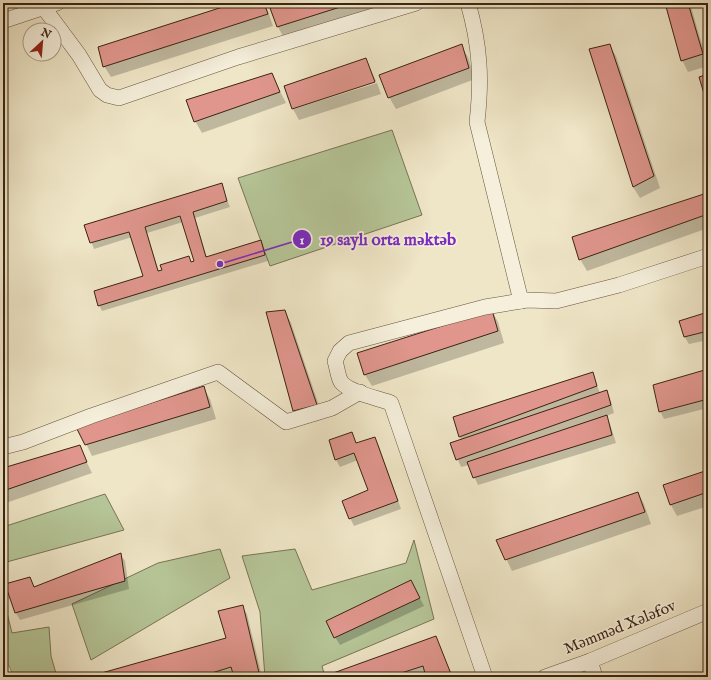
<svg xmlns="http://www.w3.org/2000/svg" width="711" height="680" font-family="'IM FELL English',serif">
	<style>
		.green { fill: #b6c698; stroke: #787456 }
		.shadow { fill: #0003; fill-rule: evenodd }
		.building { fill: #e0968d; stroke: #3b2313; fill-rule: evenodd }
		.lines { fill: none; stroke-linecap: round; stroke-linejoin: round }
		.minor-casing { stroke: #685440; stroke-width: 16 }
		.minor { stroke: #f5efdb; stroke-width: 15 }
		.labels { text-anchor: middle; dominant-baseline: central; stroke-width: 3.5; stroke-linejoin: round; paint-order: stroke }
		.street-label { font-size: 16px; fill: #3b2313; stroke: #f5efdb }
		.leader { fill: none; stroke: #7b2cbf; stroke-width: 1.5 }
		.callout-dot { fill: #7b2cbf; stroke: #f5efdb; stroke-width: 1.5 }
		.mark-label { font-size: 12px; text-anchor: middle; font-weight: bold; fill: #fff }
		.callout-label { font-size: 17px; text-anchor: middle; font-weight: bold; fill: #7b2cbf; stroke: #f5efdb; stroke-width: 3.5; stroke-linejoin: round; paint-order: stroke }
	</style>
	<rect width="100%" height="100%" fill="#efe6c7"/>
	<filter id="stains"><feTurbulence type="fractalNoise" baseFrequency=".005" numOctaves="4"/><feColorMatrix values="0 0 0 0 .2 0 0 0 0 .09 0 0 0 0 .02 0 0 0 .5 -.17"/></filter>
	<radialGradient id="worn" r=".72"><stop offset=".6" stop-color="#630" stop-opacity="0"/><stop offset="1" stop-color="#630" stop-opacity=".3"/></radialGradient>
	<g class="green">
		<polygon points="392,130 422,215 270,266 238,178"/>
		<polygon points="105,494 124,530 3,563 3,527"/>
		<polygon points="414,540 434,619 322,666 325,677 265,677 260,612 242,556 295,549 312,590 406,563"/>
		<polygon points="220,549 230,578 91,660 72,604 158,563"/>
		<polygon points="3,597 12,633 49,627 51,656 57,677 10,677 3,657"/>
	</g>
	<g class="shadow">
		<polygon points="238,3 265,3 273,26 111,77 104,66"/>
		<polygon points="290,3 395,3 284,38 278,27 271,9"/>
		<polygon points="666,3 690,3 708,66 688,72 682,60"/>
		<polygon points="609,45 616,56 660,188 640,198 633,187 590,49"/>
		<polygon points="461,46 468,57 475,79 396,109 389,97"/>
		<polygon points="366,59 376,81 293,107 293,109 285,87"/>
		<polygon points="271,74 286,103 202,133 195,121"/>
		<polygon points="377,83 381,94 299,120 293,109"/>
		<path d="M221 185 230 207 195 218 207 258 260 241 268 261 102 311 99 305 144 276 132 237 94 249 85 225ZM183 222 195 261 191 262 188 257 159 272 147 233Z"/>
		<polygon points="706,194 708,197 708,228 587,271 580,259"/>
		<polygon points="285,311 291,323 323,417 301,422 294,410"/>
		<polygon points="492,311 498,322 504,343 372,386 365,375 358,354"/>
		<polygon points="708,313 708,340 689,344 684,336"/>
		<polygon points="708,371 708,408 664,419 660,411"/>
		<polygon points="592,373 600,393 606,391 610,398 614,413 606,416 610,424 616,443 478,485 469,465 461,467 451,444 461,440 454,418"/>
		<polygon points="203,387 210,399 216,419 92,456 78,427"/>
		<polygon points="352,433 357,444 374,438 379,446 401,509 354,526 350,518 369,491 358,460 340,467 336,460"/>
		<polygon points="79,446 92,473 3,504 3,469"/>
		<polygon points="708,471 708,506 677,516 671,505 664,486"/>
		<polygon points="638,493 644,504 651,524 512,571 497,540"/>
		<polygon points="120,554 125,561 129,589 20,620 16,613 29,578 36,591"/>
		<polygon points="415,589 424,606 340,645 335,637"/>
		<polygon points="242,606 247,614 262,677 235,677 234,675 227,677 100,677 227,639"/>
		<polygon points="436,638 453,677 427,677 426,674 416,677 327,677"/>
	</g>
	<g class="building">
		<polygon points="235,3 264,3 268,14 103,67 98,47"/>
		<polygon points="287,3 353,3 277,27 270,8"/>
		<polygon points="665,3 688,3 703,54 681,61"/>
		<polygon points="462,44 469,68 388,98 379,75"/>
		<polygon points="610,44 654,176 633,187 589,49"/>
		<polygon points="366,58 375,82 292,109 284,86"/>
		<polygon points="272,73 280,92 194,122 186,100"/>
		<polygon points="708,74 708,107 699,77"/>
		<path d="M222 183 227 201 193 212 206 257 261 240 265 255 98 306 94 291 143 276 129 232 90 243 84 225ZM180 216 194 261 191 262 189 256 160 265 162 270 158 271 145 227Z"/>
		<polygon points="707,193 708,214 579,260 572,237"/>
		<polygon points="285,310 317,405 293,411 266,312"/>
		<polygon points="492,310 498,331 364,375 357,353"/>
		<polygon points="708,312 708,331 684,337 679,321"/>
		<polygon points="708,369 708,399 659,412 653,385"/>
		<polygon points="593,372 597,386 459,437 453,417"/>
		<polygon points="204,386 210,407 85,445 76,427"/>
		<polygon points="607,390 611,405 456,460 450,443"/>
		<polygon points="607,415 612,435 473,478 467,462"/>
		<polygon points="352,432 356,443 375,437 398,501 349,519 342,501 368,490 354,453 335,460 329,440"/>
		<polygon points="80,445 87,462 3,491 3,468"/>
		<polygon points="708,470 708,492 670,505 663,485"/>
		<polygon points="638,492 645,512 505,560 496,540"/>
		<polygon points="121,553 125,581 15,613 5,584 30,577 34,587"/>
		<polygon points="411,580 420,598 334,638 326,621"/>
		<polygon points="243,605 260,677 234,677 231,667 199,677 99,677 98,674 226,638 218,611"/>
		<polygon points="436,636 451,674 442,677 426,677 423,666 389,677 326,677 325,676"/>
	</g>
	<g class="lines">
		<defs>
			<g id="minor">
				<path d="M468 3C480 45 482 79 477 122L521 301"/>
				<polyline points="44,8 79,55 100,90 107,95 119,98 238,57 416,3"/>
				<polyline points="3,21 57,3"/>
				<polyline points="3,447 23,442 91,416 218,372 286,422 332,408 360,392"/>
				<polyline points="590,661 595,677"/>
				<polyline points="3,671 5,677"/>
				<path d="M485 677 391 403C378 398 350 393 341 382 338 377 337 367 335 361L340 351 349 343 485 307 527 300 556 301 619 285 708 256"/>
				<polyline points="545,677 590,661 708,611"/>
			</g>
		</defs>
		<use href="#minor" class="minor-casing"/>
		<use href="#minor" class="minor"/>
	</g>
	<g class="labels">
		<g class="street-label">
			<text transform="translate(620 628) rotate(-22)">Məmməd Xələfov</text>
		</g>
	</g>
	<path class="leader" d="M220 264L302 239"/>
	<g class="callout-dot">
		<circle cx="220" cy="264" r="4"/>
		<circle cx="302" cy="239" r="10"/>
	</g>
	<g class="mark-label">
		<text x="302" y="244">1</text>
	</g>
	<g class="callout-label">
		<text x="388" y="245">19 saylı orta məktəb</text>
	</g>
	<rect width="711" height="680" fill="none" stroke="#efe6c7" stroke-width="16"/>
	<rect x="4" y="4" width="703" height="672" fill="none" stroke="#3b2313" stroke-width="2"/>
	<rect x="8" y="8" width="695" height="664" fill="none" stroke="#3b2313"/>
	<g transform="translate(42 42) rotate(26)"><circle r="19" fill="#f5efdb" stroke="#ab9d8b"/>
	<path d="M0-3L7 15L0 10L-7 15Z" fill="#8f2418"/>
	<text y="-6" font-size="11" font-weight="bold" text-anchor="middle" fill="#3b2313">N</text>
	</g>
	<rect width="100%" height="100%" filter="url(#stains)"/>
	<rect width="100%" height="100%" fill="url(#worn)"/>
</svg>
